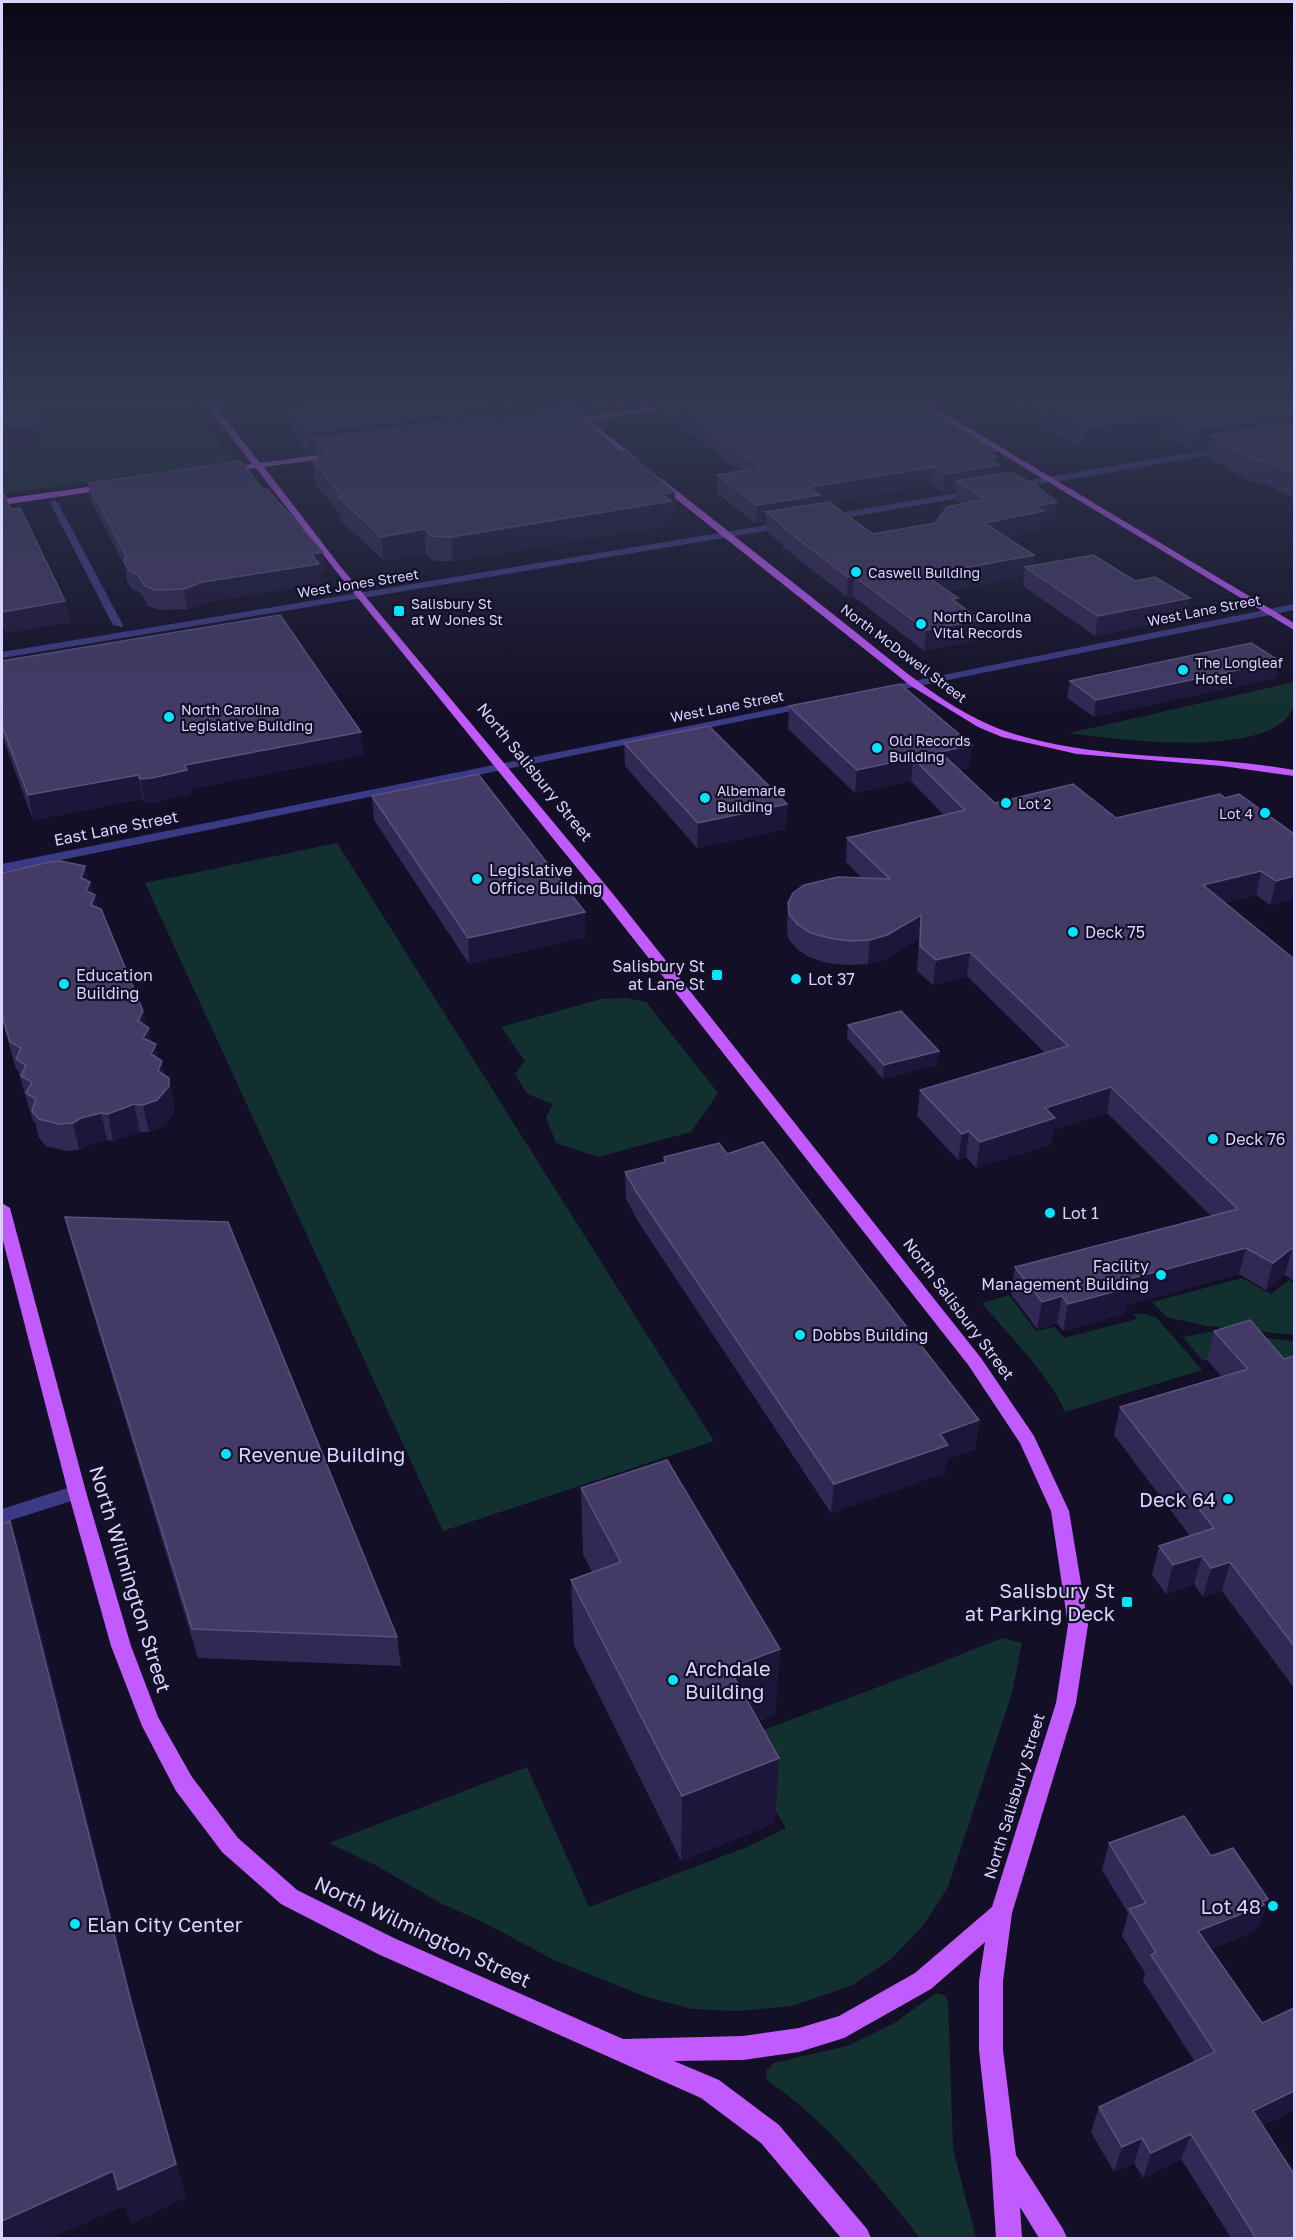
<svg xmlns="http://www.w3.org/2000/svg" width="1296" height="2240" font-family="'Golos Text',sans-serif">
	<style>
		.green { fill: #12302f }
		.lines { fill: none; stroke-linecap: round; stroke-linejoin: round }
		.minor { fill: #3d3a85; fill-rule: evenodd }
		.major { fill: #c25bff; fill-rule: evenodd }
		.wall { fill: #312854; fill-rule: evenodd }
		.shaded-wall { fill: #1d163a }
		.building { fill: #433a66; stroke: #5a527e; stroke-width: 1.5 }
		.poi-dot { fill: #00e5ff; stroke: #130f26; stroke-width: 2 }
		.labels { text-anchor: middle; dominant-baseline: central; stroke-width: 4.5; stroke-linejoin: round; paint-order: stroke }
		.far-poi-label { font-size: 14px; fill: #d9d4ff; stroke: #130f26; text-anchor: start }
		.far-street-label { font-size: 14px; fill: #d9d4ff; stroke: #130f26 }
		.street-label { font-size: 16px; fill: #d9d4ff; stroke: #130f26 }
		.poi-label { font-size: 16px; fill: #d9d4ff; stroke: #130f26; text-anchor: start }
		.near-poi-label { font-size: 20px; fill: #d9d4ff; stroke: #130f26; text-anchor: start }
		.near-street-label { font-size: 20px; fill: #d9d4ff; stroke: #130f26 }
	</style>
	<rect width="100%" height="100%" fill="#130f26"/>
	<g class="green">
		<polygon points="2,403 188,403 233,461 2,494"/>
		<path d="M1294 682C1295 689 1296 698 1294 705 1277 762 1113 739 1069 733Z"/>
		<polygon points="337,843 714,1441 443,1531 145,883"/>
		<polygon points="626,998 646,1002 718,1093 691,1132 598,1157 556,1143 546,1117 553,1104 527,1094 515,1074 525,1061 501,1027 601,999"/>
		<polygon points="1242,1278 1271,1294 1289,1280 1294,1284 1294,1335 1207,1326 1167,1317 1152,1302"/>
		<path d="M1009 1295 1036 1331 1055 1327 1064 1338 1137 1319 1133 1314H1145L1156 1317 1202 1370 1065 1412C1048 1373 1009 1336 982 1303Z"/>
		<polygon points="1209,1332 1294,1341 1294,1379 1245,1348 1203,1361 1183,1337"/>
		<polygon points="1002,1638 1022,1643 1012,1693 948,1887 923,1926 891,1959 853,1985 792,2006 739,2011 692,2009 644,1996 554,1960 483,1922 440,1903 377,1866 329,1843 527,1767 589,1907 747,1847 786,1828 734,1741 881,1686"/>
		<path d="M936 1993 944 1995 948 2001 953 2149 976 2238H920C875 2181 828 2122 767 2080L766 2071 774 2063 847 2046 893 2024Z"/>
	</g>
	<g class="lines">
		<g class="minor">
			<polygon points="1226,447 1229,448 1229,452 1013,489 1009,486 1013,483"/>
			<polygon points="975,490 979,493 978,495 827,521 822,518 827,515"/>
			<polygon points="54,500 58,503 123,625 122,627 113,625 50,503"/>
			<polygon points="786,522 791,525 789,527 2,658 2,652"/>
			<polygon points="1294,604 1294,610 884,693 879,690 884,687"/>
			<polygon points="807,702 812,705 811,707 2,872 2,864"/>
			<polygon points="77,1485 84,1487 86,1492 84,1497 2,1523 2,1509"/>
		</g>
		<g class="major">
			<polygon points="205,403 213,403 260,463 340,452 341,454 337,457 264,467 340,566 613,894 981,1358 1034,1436 1069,1511 1088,1625 1076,1703 1012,1913 1003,1981 1003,2050 1016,2155 1063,2229 1067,2238 1039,2238 1020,2207 1022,2238 996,2238 991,2160 979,2050 979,1981 985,1942 931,1989 844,2038 799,2052 743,2060 674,2061 719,2080 779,2125 867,2229 871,2238 841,2238 761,2143 701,2098 378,1954 281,1904 222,1852 176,1791 142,1726 111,1646 68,1492 2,1237 2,1203 10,1208 86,1492 131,1646 158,1717 192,1777 238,1838 297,1890 394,1938 623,2039 743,2036 799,2028 839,2016 915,1973 992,1907 1056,1703 1068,1625 1051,1511 1020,1443 969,1366 603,900 336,571 256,468 225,472 225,468 252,464"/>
			<polygon points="560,403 569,403 585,417 679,403 701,403 590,421 639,460 640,462 636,465 582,422 575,422 574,420 577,418"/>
			<polygon points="917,403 927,403 1294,623 1294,630"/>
			<path d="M656 479H662C724 528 786 577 848 626 898 665 949 713 1011 733 1102 762 1201 753 1294 770V776L1222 766 1077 754 1002 737 978 727 911 686 656 483Z"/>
			<polygon points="109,484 113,487 112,489 2,505 2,499"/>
		</g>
	</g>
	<g class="wall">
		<polygon points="594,403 646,403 600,408"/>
		<path d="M649 403H921L927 411 996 451V463L998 474 1055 520 1043 523 1042 530 1006 537 1034 555 1033 566 1186 617 1095 636 1023 586 1024 576 947 591 957 603 980 620 977 640 924 651 853 596 847 597 783 547V545L766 531V522L756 524 717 493V475L740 471 660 412 661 403 651 405ZM932 485 943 492 955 490V500L962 504 935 523 873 534 830 502Z"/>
		<polygon points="1037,403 1294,403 1294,499 1266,484 1251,482 1206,457 1207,448 1193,451 1162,436 1082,449 1035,423"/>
		<polygon points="483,408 484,416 498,420 675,516 671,516 671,525 453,561 434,561 426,554 384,561 341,521 341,515 316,485 313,462 317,459 317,453 310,454 292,432 290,411"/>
		<polygon points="88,483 263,490 323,552 325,571 319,572 321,583 206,602 187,609 160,610 148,606 141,593 132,589 127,581 125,566 91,501"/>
		<polygon points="2,495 11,509 65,601 70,622 6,633 2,623"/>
		<polygon points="2,661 364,755 190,789 191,794 156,802 145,803 143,799 33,820 2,736"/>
		<polygon points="1276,678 1094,717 1067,698 1070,681"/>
		<polygon points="789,706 972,745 969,768 959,770 995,803 1116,818 1225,798 1294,834 1294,899 1270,905 1256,895 1224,903 1294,959 1294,1281 1285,1275 1266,1290 1239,1274 1127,1305 1125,1314 1063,1331 1057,1323 1037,1329 1011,1294 1015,1267 1211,1216 1107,1113 1053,1130 1051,1144 976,1168 966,1157 958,1160 917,1116 920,1090 1045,1053 967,976 933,985 917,971 919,939 885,959 868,964 848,965 827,963 809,957 796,948 788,938 787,927 788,903 862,878 846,862 847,838 944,815 911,781 855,793 788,729"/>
		<polygon points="624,743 787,804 786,829 697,848 625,766"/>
		<polygon points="372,796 585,912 585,937 469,964 374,820"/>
		<polygon points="85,866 88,881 90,882 93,894 95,895 98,908 143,1011 145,1025 165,1076 174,1105 174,1113 162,1127 149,1132 140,1132 113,1141 107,1140 87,1145 79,1150 66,1151 46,1146 39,1138 35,1122 33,1121 18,1070 16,1069 2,1020 2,873"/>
		<polygon points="848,1025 939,1051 937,1065 883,1079 847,1038"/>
		<polygon points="727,1154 979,1420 975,1449 947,1459 945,1473 831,1513 637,1220 626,1199 625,1172 664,1162 664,1157"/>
		<polygon points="65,1217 397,1637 401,1666 198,1658 72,1244"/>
		<polygon points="1214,1331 1284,1359 1294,1356 1294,1688 1222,1591 1203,1597 1194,1584 1166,1594 1152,1575 1159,1546 1190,1536 1114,1435 1120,1407 1222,1377 1207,1360"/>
		<polygon points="581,1488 780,1649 775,1714 759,1721 775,1823 681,1861 574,1645 571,1580 592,1572 583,1554"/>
		<polygon points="1109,1843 1211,1856 1268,1899 1259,1926 1256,1926 1254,1932 1211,1949 1263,2126 1294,2238 1231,2238 1181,2159 1143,2178 1134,2163 1114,2172 1091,2132 1099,2107 1195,2062 1143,1981 1145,1973 1122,1936 1128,1913 1102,1870"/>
	</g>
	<g class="shaded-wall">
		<polygon points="600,403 646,403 600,408"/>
		<polygon points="483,408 484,429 315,439 317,453 310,454 308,432"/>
		<polygon points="1294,414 1294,434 1210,436 1207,448 1193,451 1197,429"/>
		<polygon points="1165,415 1162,436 1082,449 1085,428"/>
		<polygon points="41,423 45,442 2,448 2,429"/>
		<polygon points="996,451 995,466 999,465 997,483 956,481 955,490 943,492 945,474 988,452"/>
		<polygon points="934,467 932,485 766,512 766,522 756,524 757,505 809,487"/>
		<polygon points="675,492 675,516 671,516 671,525 453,561 451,537"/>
		<polygon points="1057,502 1055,520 1043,523 1042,530 982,542 984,523 1035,506"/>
		<polygon points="425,529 426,554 384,561 381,537"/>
		<polygon points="323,552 325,571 319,572 321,583 206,602 187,609 184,589 203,582 311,554"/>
		<polygon points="1034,555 1032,572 1025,567 1024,576 923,595 925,575"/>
		<polygon points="854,576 853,596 847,597 848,577"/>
		<polygon points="1190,598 1186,617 1095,636 1098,616"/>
		<polygon points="65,601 70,622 6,633 2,612"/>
		<polygon points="980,620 977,640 924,651 926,630"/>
		<polygon points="1280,661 1276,678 1094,717 1096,700"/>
		<polygon points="361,732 364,755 190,789 191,794 156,802 145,803 140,779 185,765"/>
		<polygon points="972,745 969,768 938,775 940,752"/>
		<polygon points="913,758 911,781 855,793 857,770"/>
		<polygon points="138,775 143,799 33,820 28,795"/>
		<polygon points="787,804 786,829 697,848 698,823"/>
		<polygon points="85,866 89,885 90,882 94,899 95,895 101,921 97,930 81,878"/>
		<polygon points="1261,871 1256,895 1198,909 1203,885"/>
		<polygon points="1294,876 1294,899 1270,905 1276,881"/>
		<polygon points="585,912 585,937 469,964 468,938"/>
		<polygon points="921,915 919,939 885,959 868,964 870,940"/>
		<polygon points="970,952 967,976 933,985 936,960"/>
		<polygon points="143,1011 147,1032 149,1028 153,1049 156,1044 160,1066 162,1061 167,1087 169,1078 174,1105 174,1113 162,1127 149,1132 143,1105 156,1081 138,1021"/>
		<polygon points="939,1051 937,1065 883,1079 884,1065"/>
		<polygon points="1111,1087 1107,1113 1053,1130 1051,1144 976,1168 980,1142 1045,1108"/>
		<polygon points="134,1104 140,1132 113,1141 108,1114"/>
		<polygon points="101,1113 107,1140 87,1145 79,1150 73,1123 81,1118"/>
		<polygon points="969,1131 966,1157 958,1160 962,1134"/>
		<polygon points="1246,1248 1239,1274 1127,1305 1125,1314 1063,1331 1068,1304 1125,1280"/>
		<polygon points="1292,1248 1285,1275 1266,1290 1273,1263"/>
		<polygon points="1062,1296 1057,1323 1037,1329 1042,1302"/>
		<polygon points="979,1420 975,1449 947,1459 945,1473 831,1513 834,1484 940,1434"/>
		<polygon points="10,1521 22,1557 141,2033 186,2197 131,2224 124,2206 52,2238 2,2238 2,2221 130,1998"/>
		<polygon points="1202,1556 1194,1584 1166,1594 1173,1565"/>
		<polygon points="1230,1562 1222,1591 1203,1597 1211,1568"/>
		<polygon points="780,1649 775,1714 726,1734 729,1668"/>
		<polygon points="779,1758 775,1823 681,1861 682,1796"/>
		<polygon points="1268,1899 1259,1926 1256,1926 1254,1932 1190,1957 1198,1931"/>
		<polygon points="1294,2091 1294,2111 1243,2136 1253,2111"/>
		<polygon points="1191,2134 1181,2159 1143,2178 1151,2153"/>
		<polygon points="1142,2138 1134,2163 1114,2172 1122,2147"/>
	</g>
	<g class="building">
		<polygon points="2,403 30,403 41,423 2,429"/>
		<polygon points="350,403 478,403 483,408 308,432 290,411"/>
		<polygon points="672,403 921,403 928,407 923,408 996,451 988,452 996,457 987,459 999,465 945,474 934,467 809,487 819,495 757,505 717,475 760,468"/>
		<polygon points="1039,403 1294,403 1294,414 1197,429 1165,415 1085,428"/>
		<polygon points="570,409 620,451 625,450 675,492 662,494 671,501 451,537 432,536 425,529 381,537 339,497 343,497 313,462 327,453 315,439 492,415 498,420"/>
		<polygon points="1294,422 1294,474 1270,462 1256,460 1210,436"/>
		<polygon points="241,461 263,490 267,489 323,552 311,554 319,564 203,582 184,589 156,590 145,586 137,574 129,570 124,562 126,556 88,483"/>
		<polygon points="1011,472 1035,485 1057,502 1035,506 1044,511 984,523 1034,555 925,575 958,598 952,599 980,620 926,630 854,576 848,577 784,528 786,528 766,512 829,502 873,534 935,523 947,507 986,499 956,481"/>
		<polygon points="4,494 11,509 20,508 65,601 2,612 2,495"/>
		<polygon points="1093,555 1135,581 1155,577 1190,598 1098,616 1025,567"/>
		<polygon points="280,615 361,732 185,765 187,770 152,778 140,779 138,775 28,795 2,726 2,661"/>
		<polygon points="1251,643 1280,661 1096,700 1070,681"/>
		<polygon points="900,684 972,745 940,752 995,803 1073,784 1116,818 1220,794 1225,798 1239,794 1294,834 1294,876 1276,881 1261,871 1203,885 1294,959 1294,1250 1292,1248 1273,1263 1246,1248 1125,1280 1131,1287 1068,1304 1062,1296 1042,1302 1015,1267 1238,1209 1111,1087 1045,1108 1055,1118 980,1142 969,1131 962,1134 920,1090 1068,1046 970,952 936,960 920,946 921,915 887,935 870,940 849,941 829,938 811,933 797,924 789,914 788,903 793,893 804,885 838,877 890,879 847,838 965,810 913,758 857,770 789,706"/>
		<polygon points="709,726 787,804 698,823 624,743"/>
		<polygon points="478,774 585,912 468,938 372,796"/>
		<polygon points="60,861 85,866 81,878 90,882 86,891 95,895 91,905 101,909 143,1011 138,1021 149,1028 143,1038 156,1044 151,1054 162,1061 158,1071 169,1078 169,1086 157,1100 143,1105 134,1104 108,1114 101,1113 81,1118 73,1123 59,1124 39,1119 32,1111 36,1099 26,1093 32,1082 21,1076 26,1065 16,1059 21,1048 10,1042 2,1015 2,873 50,862"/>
		<polygon points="901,1011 939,1051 884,1065 848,1025"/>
		<polygon points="763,1142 979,1420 940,1434 948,1445 834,1484 637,1193 625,1172 665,1162 664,1157 719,1143 727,1154"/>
		<polygon points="65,1217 228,1222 397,1637 192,1629"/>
		<polygon points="1250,1320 1284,1359 1294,1356 1294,1646 1230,1562 1211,1568 1202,1556 1173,1565 1159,1546 1214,1528 1120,1407 1248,1369 1214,1331"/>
		<polygon points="667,1460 780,1649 729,1668 779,1758 682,1796 571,1580 621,1562 581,1488"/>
		<polygon points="10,1521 130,1998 176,2164 118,2190 113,2171 2,2221 2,1524"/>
		<polygon points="1184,1816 1211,1856 1233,1848 1268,1899 1262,1902 1264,1905 1198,1931 1262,2023 1294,2008 1294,2091 1253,2111 1294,2174 1294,2238 1256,2238 1191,2134 1151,2153 1142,2138 1122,2147 1099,2107 1215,2052 1151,1955 1156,1952 1129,1909 1146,1903 1109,1843"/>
	</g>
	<linearGradient id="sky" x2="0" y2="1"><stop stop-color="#0a0815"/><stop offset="0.56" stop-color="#333752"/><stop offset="1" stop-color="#333752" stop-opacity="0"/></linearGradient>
	<rect width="1296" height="717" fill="url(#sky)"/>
	<g class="poi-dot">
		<circle cx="856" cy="572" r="6"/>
		<rect x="393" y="605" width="12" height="12" rx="3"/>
		<circle cx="921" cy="624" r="6"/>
		<circle cx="1183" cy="670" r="6"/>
		<circle cx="169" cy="717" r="6"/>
		<circle cx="877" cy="748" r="6"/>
		<circle cx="705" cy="798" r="6"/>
		<circle cx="1006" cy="803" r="6"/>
		<circle cx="1265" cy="813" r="6"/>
		<circle cx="477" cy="879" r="6"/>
		<circle cx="1073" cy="932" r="6"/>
		<rect x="711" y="969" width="12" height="12" rx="3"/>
		<circle cx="796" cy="979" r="6"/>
		<circle cx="64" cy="984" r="6"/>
		<circle cx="1213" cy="1139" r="6"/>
		<circle cx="1050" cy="1213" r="6"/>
		<circle cx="1161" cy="1275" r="6"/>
		<circle cx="800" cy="1335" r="6"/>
		<circle cx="226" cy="1454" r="6"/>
		<circle cx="1228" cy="1499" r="6"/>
		<rect x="1121" y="1596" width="12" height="12" rx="3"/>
		<circle cx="673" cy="1680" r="6"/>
		<circle cx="1273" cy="1906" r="6"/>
		<circle cx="75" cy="1924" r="6"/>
	</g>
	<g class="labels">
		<g class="far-poi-label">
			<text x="868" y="572">Caswell Building</text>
			<text x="411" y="603">Salisbury St<tspan x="411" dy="16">at W Jones St</tspan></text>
			<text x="933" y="616">North Carolina<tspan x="933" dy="16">Vital Records</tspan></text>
			<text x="1195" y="662">The Longleaf<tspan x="1195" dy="16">Hotel</tspan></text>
			<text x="181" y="709">North Carolina<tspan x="181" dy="16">Legislative Building</tspan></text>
			<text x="889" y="740">Old Records<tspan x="889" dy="16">Building</tspan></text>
			<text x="717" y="790">Albemarle<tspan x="717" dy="16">Building</tspan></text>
			<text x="1018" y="803">Lot 2</text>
			<text x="1253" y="813" text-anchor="end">Lot 4</text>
		</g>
		<g class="far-street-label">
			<text transform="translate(358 583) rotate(-9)">West Jones Street</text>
			<text transform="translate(1204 610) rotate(-11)">West Lane Street</text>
			<text transform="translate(904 653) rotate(37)">North McDowell Street</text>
			<text transform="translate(727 706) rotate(-11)">West Lane Street</text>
		</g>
		<g class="street-label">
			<text transform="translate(535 772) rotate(51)">North Salisbury Street</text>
			<text transform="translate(116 828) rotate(-11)">East Lane Street</text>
			<text transform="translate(959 1309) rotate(53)">North Salisbury Street</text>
			<text transform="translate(1014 1796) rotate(-73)">North Salisbury Street</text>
		</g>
		<g class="poi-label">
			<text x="489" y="870">Legislative<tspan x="489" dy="18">Office Building</tspan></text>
			<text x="1085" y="932">Deck 75</text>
			<text x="705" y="966" text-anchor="end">Salisbury St<tspan x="705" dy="18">at Lane St</tspan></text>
			<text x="76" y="975">Education<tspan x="76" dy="18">Building</tspan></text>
			<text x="808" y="979">Lot 37</text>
			<text x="1225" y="1139">Deck 76</text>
			<text x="1062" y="1213">Lot 1</text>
			<text x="1149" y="1266" text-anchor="end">Facility<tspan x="1149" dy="18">Management Building</tspan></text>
			<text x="812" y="1335">Dobbs Building</text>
		</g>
		<g class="near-poi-label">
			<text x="238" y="1454">Revenue Building</text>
			<text x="1216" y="1499" text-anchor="end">Deck 64</text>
			<text x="1115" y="1590" text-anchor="end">Salisbury St<tspan x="1115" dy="23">at Parking Deck</tspan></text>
			<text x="685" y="1668">Archdale<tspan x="685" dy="23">Building</tspan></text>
			<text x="1261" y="1906" text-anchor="end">Lot 48</text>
			<text x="87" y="1924">Elan City Center</text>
		</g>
		<g class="near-street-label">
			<text transform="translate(131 1579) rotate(73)">North Wilmington Street</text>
			<text transform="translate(423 1931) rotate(25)">North Wilmington Street</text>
		</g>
	</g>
	<rect width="1296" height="2240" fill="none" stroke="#d9d4ff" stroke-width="6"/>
</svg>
